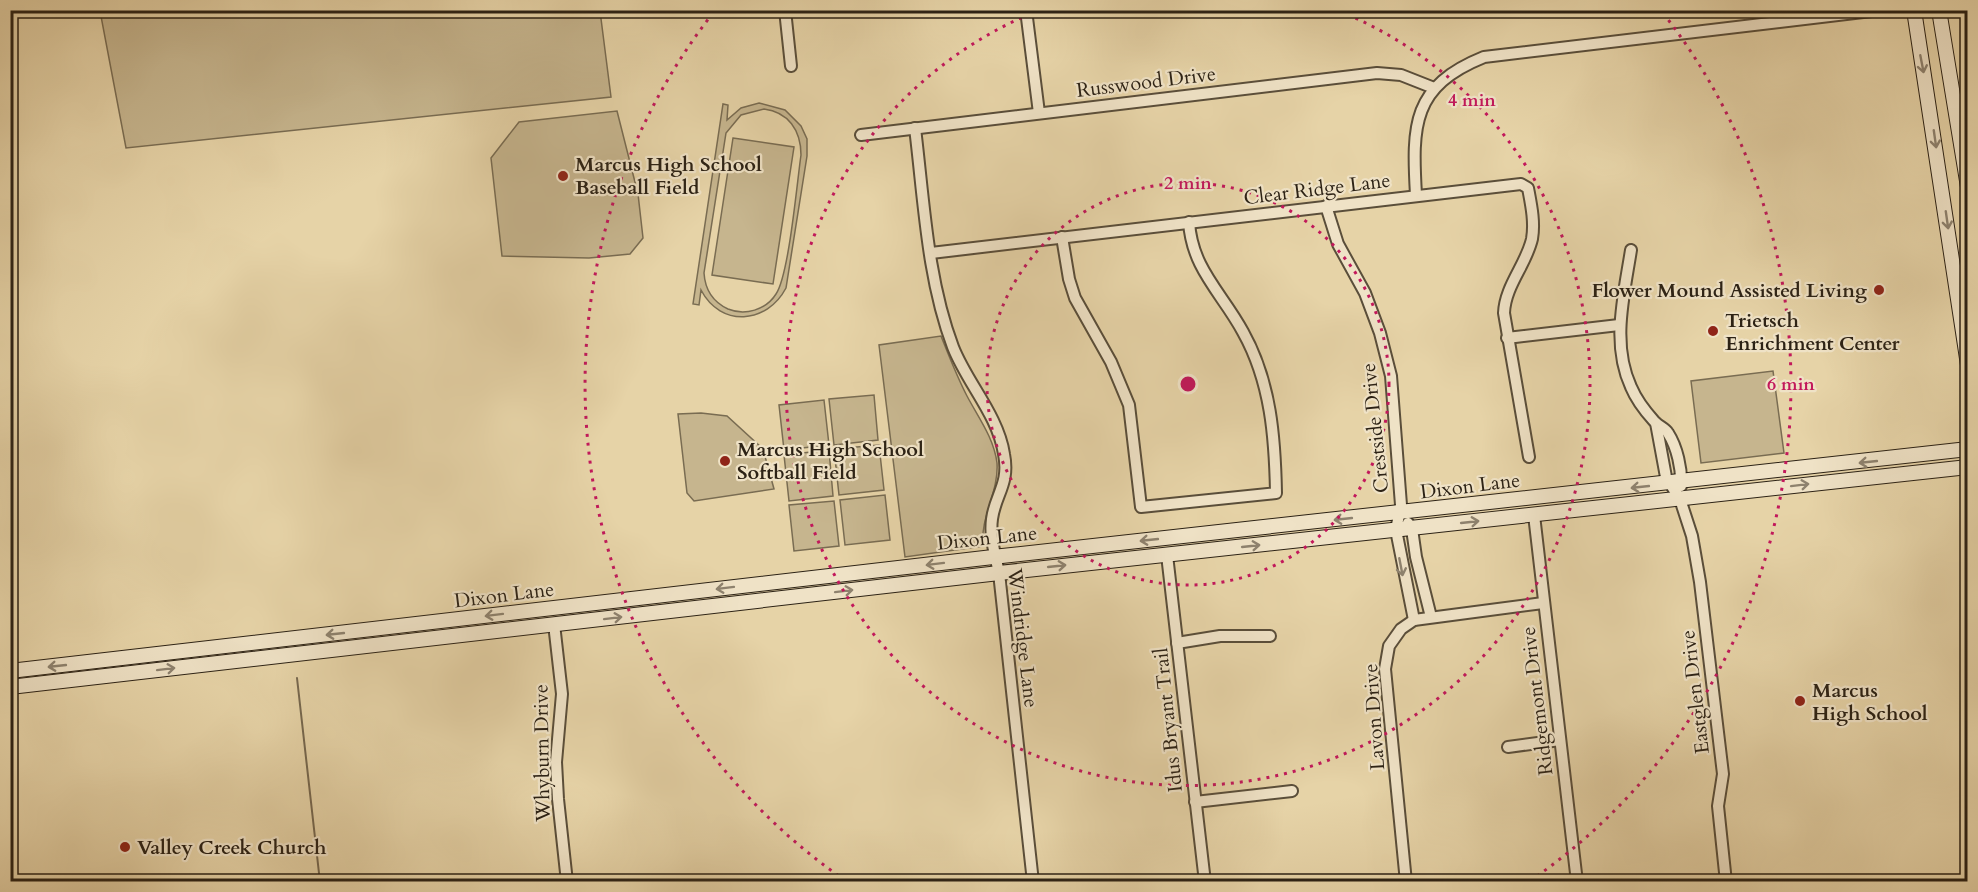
<svg xmlns="http://www.w3.org/2000/svg" width="1978" height="892" font-family="Cardo,serif">
	<style>
		.green { fill: #c6b58e; stroke: #796c52; stroke-width: 1.5; fill-rule: evenodd }
		.lines { fill: none; stroke-linecap: round; stroke-linejoin: round }
		.stream { stroke: #76684f; stroke-width: 2 }
		.street-casing { stroke: #5a4e3a; stroke-width: 14 }
		.secondary-casing { stroke: #2c2215; stroke-width: 16 }
		.street { stroke: #efe2c6; stroke-width: 10 }
		.secondary { stroke: #efe2c6; stroke-width: 14 }
		.oneway { stroke: #8e826e }
		.ring { fill: none; stroke: #c2185b; stroke-width: 3; stroke-dasharray: 3 6 }
		.poi-dot { fill: #8f2418; stroke: #efe2c6; stroke-width: 2 }
		.labels { text-anchor: middle; dominant-baseline: central; stroke-width: 4.5; stroke-linejoin: round; paint-order: stroke }
		.street-label { font-size: 20px; fill: #2c2215; stroke: #efe2c6 }
		.poi-label { font-size: 20px; font-weight: bold; fill: #2c2215; stroke: #efe2c6; text-anchor: start }
		.centre { fill: #c2185b; stroke: #efe2c6; stroke-width: 3 }
		.ring-label { font-size: 18px; text-anchor: middle; font-weight: bold; fill: #c2185b; stroke: #efe2c6; stroke-width: 4.5; stroke-linejoin: round; paint-order: stroke }
	</style>
	<rect width="100%" height="100%" fill="#e6d3a7"/>
	<filter id="stains"><feTurbulence type="fractalNoise" baseFrequency=".00333" numOctaves="4"/><feColorMatrix values="0 0 0 0 .2 0 0 0 0 .09 0 0 0 0 .02 0 0 0 .5 -.17"/></filter>
	<radialGradient id="worn" r=".72"><stop offset=".6" stop-color="#630" stop-opacity="0"/><stop offset="1" stop-color="#630" stop-opacity=".3"/></radialGradient>
	<g class="green">
		<polygon points="100,11 600,11 611,97 126,148"/>
		<path d="M759 103 785 110 801 126 807 139V156L786 288C767 324 721 328 701 290L699 305 693 304 723 104 728 105 727 120 741 108ZM764 109C788 112 801 130 801 155 797 182 789 275 776 294 766 310 745 316 728 309 713 302 705 289 704 273L726 133 741 115Z"/>
		<polygon points="617,111 638,194 643,238 630,254 589,258 502,256 491,158 519,122"/>
		<polygon points="733,138 794,147 773,284 712,275"/>
		<path d="M941 336C949 356 957 377 967 396 978 417 994 438 997 463 999 492 980 517 983 546L905 557 879 345Z"/>
		<polygon points="1773,371 1784,453 1701,463 1691,381"/>
		<polygon points="874,395 878,440 834,445 829,399"/>
		<polygon points="824,400 829,445 784,450 779,405"/>
		<polygon points="701,413 727,416 763,449 774,489 694,501 687,493 678,414"/>
		<polygon points="879,445 884,490 839,495 834,449"/>
		<polygon points="829,450 833,496 789,501 784,455"/>
		<polygon points="885,495 890,540 845,545 840,500"/>
		<polygon points="834,501 839,546 794,551 789,505"/>
	</g>
	<g class="lines">
		<polyline class="stream" points="297,678 320,882"/>
		<defs>
			<g id="street">
				<polyline points="785,10 791,66"/>
				<polyline points="1026,10 1039,113"/>
				<path d="M915 128C924 201 927 278 953 347 967 383 998 415 1004 454 1010 484 995 495 992 519 989 542 998 560 1000 582L1033 882"/>
				<polyline points="861,135 1377,73 1401,75 1434,88"/>
				<path d="M1416 195C1412 125 1412 86 1484 57L1880 10"/>
				<polyline points="1326,206 1338,244 1365,293 1380,333 1391,376 1401,505 1396,530 1414,620"/>
				<path d="M1062 237 1069 279 1075 298 1111 362 1129 405 1141 507 1276 493C1275 438 1271 382 1243 332 1222 293 1192 269 1189 222"/>
				<path d="M1631 250C1624 295 1611 344 1631 387 1636 399 1645 411 1654 421 1658 426 1665 428 1668 433 1677 447 1682 469 1681 486"/>
				<path d="M931 253 1521 184 1528 188C1531 204 1535 222 1532 239 1526 265 1505 286 1504 313L1529 457"/>
				<polyline points="1507,338 1619,325"/>
				<polyline points="1656,423 1666,477 1680,499 1692,536 1700,582 1723,774 1718,806 1726,882"/>
				<polyline points="1534,515 1577,882"/>
				<polyline points="1408,523 1412,529 1416,557 1431,617"/>
				<polyline points="1167,555 1205,882"/>
				<polyline points="554,624 562,694 556,762 558,799 567,882"/>
				<polyline points="1177,643 1220,636 1270,636"/>
				<polyline points="1508,747 1560,740"/>
				<polyline points="1195,802 1292,791"/>
				<polyline points="1406,882 1385,669 1389,646 1401,629 1414,620 1543,603"/>
			</g>
			<g id="secondary">
				<polyline points="1914,10 1968,365"/>
				<polyline points="1939,10 1968,187"/>
				<polyline points="10,671 993,557 1968,449"/>
				<polyline points="10,687 999,573 1968,467"/>
			</g>
		</defs>
		<use href="#street" class="street-casing"/>
		<use href="#secondary" class="secondary-casing"/>
		<use href="#street" class="street"/>
		<use href="#secondary" class="secondary"/>
	</g>
	<defs><path id="oneway-shaft" d="M-6 0H5M1.5-3L5.5 0L1.5 3" fill="none" stroke-width="1.6" stroke-linecap="round" stroke-linejoin="round" transform="scale(1.5)"/></defs>
	<g class="oneway">
		<use href="#oneway-shaft" transform="translate(1922 64) rotate(79)"/>
		<use href="#oneway-shaft" transform="translate(1935 139) rotate(82)"/>
		<use href="#oneway-shaft" transform="translate(1947 220) rotate(82)"/>
		<use href="#oneway-shaft" transform="translate(1868 462) rotate(174)"/>
		<use href="#oneway-shaft" transform="translate(1800 485) rotate(-7)"/>
		<use href="#oneway-shaft" transform="translate(1640 487) rotate(174)"/>
		<use href="#oneway-shaft" transform="translate(1343 519) rotate(174)"/>
		<use href="#oneway-shaft" transform="translate(1470 522) rotate(-6)"/>
		<use href="#oneway-shaft" transform="translate(1149 540) rotate(174)"/>
		<use href="#oneway-shaft" transform="translate(1251 546) rotate(-6)"/>
		<use href="#oneway-shaft" transform="translate(935 564) rotate(173)"/>
		<use href="#oneway-shaft" transform="translate(1057 566) rotate(-6)"/>
		<use href="#oneway-shaft" transform="translate(1401 567) rotate(79)"/>
		<use href="#oneway-shaft" transform="translate(725 588) rotate(173)"/>
		<use href="#oneway-shaft" transform="translate(844 591) rotate(-7)"/>
		<use href="#oneway-shaft" transform="translate(494 615) rotate(173)"/>
		<use href="#oneway-shaft" transform="translate(613 618) rotate(-7)"/>
		<use href="#oneway-shaft" transform="translate(335 634) rotate(174)"/>
		<use href="#oneway-shaft" transform="translate(57 666) rotate(174)"/>
		<use href="#oneway-shaft" transform="translate(166 669) rotate(-7)"/>
	</g>
	<g class="ring">
		<circle cx="1188" cy="384" r="201"/>
		<path d="M1339 11A402 402 0 1 1 1037 11"/>
		<path d="M846 881A603 603 0 0 1 713 13M1663 13A603 603 0 0 1 1530 881"/>
	</g>
	<g class="poi-dot">
		<circle cx="563" cy="176" r="6"/>
		<circle cx="1879" cy="290" r="6"/>
		<circle cx="1713" cy="331" r="6"/>
		<circle cx="725" cy="461" r="6"/>
		<circle cx="1800" cy="701" r="6"/>
		<circle cx="125" cy="847" r="6"/>
	</g>
	<g class="labels">
		<g class="street-label">
			<text transform="translate(1146 82) rotate(-7)">Russwood Drive</text>
			<text transform="translate(1317 189) rotate(-7)">Clear Ridge Lane</text>
			<text transform="translate(1375 428) rotate(-96)">Crestside Drive</text>
			<text transform="translate(1470 486) rotate(-7)">Dixon Lane</text>
			<text transform="translate(987 538) rotate(-6)">Dixon Lane</text>
			<text transform="translate(504 595) rotate(-7)">Dixon Lane</text>
			<text transform="translate(1023 638) rotate(83)">Windridge Lane</text>
			<text transform="translate(1695 692) rotate(-97)">Eastglen Drive</text>
			<text transform="translate(1537 701) rotate(-97)">Ridgemont Drive</text>
			<text transform="translate(1374 717) rotate(-94)">Lavon Drive</text>
			<text transform="translate(1168 720) rotate(-96)">Idus Bryant Trail</text>
			<text transform="translate(542 753) rotate(-91)">Whyburn Drive</text>
		</g>
		<g class="poi-label">
			<text x="575" y="164">Marcus High School<tspan x="575" dy="23">Baseball Field</tspan></text>
			<text x="1867" y="290" text-anchor="end">Flower Mound Assisted Living</text>
			<text x="1725" y="320">Trietsch<tspan x="1725" dy="23">Enrichment Center</tspan></text>
			<text x="737" y="449">Marcus High School<tspan x="737" dy="23">Softball Field</tspan></text>
			<text x="1812" y="690">Marcus<tspan x="1812" dy="23">High School</tspan></text>
			<text x="137" y="847">Valley Creek Church</text>
		</g>
	</g>
	<circle cx="1188" cy="384" r="9" class="centre"/>
	<g class="ring-label">
		<text x="1472" y="106">4 min</text>
		<text x="1188" y="189">2 min</text>
		<text x="1791" y="390">6 min</text>
	</g>
	<rect width="1978" height="892" fill="none" stroke="#e6d3a7" stroke-width="36"/>
	<rect x="12" y="12" width="1954" height="868" fill="none" stroke="#2c2215" stroke-width="3"/>
	<rect x="18" y="18" width="1942" height="856" fill="none" stroke="#2c2215" stroke-width="1.5"/>
	<rect width="100%" height="100%" filter="url(#stains)"/>
	<rect width="100%" height="100%" fill="url(#worn)"/>
</svg>
